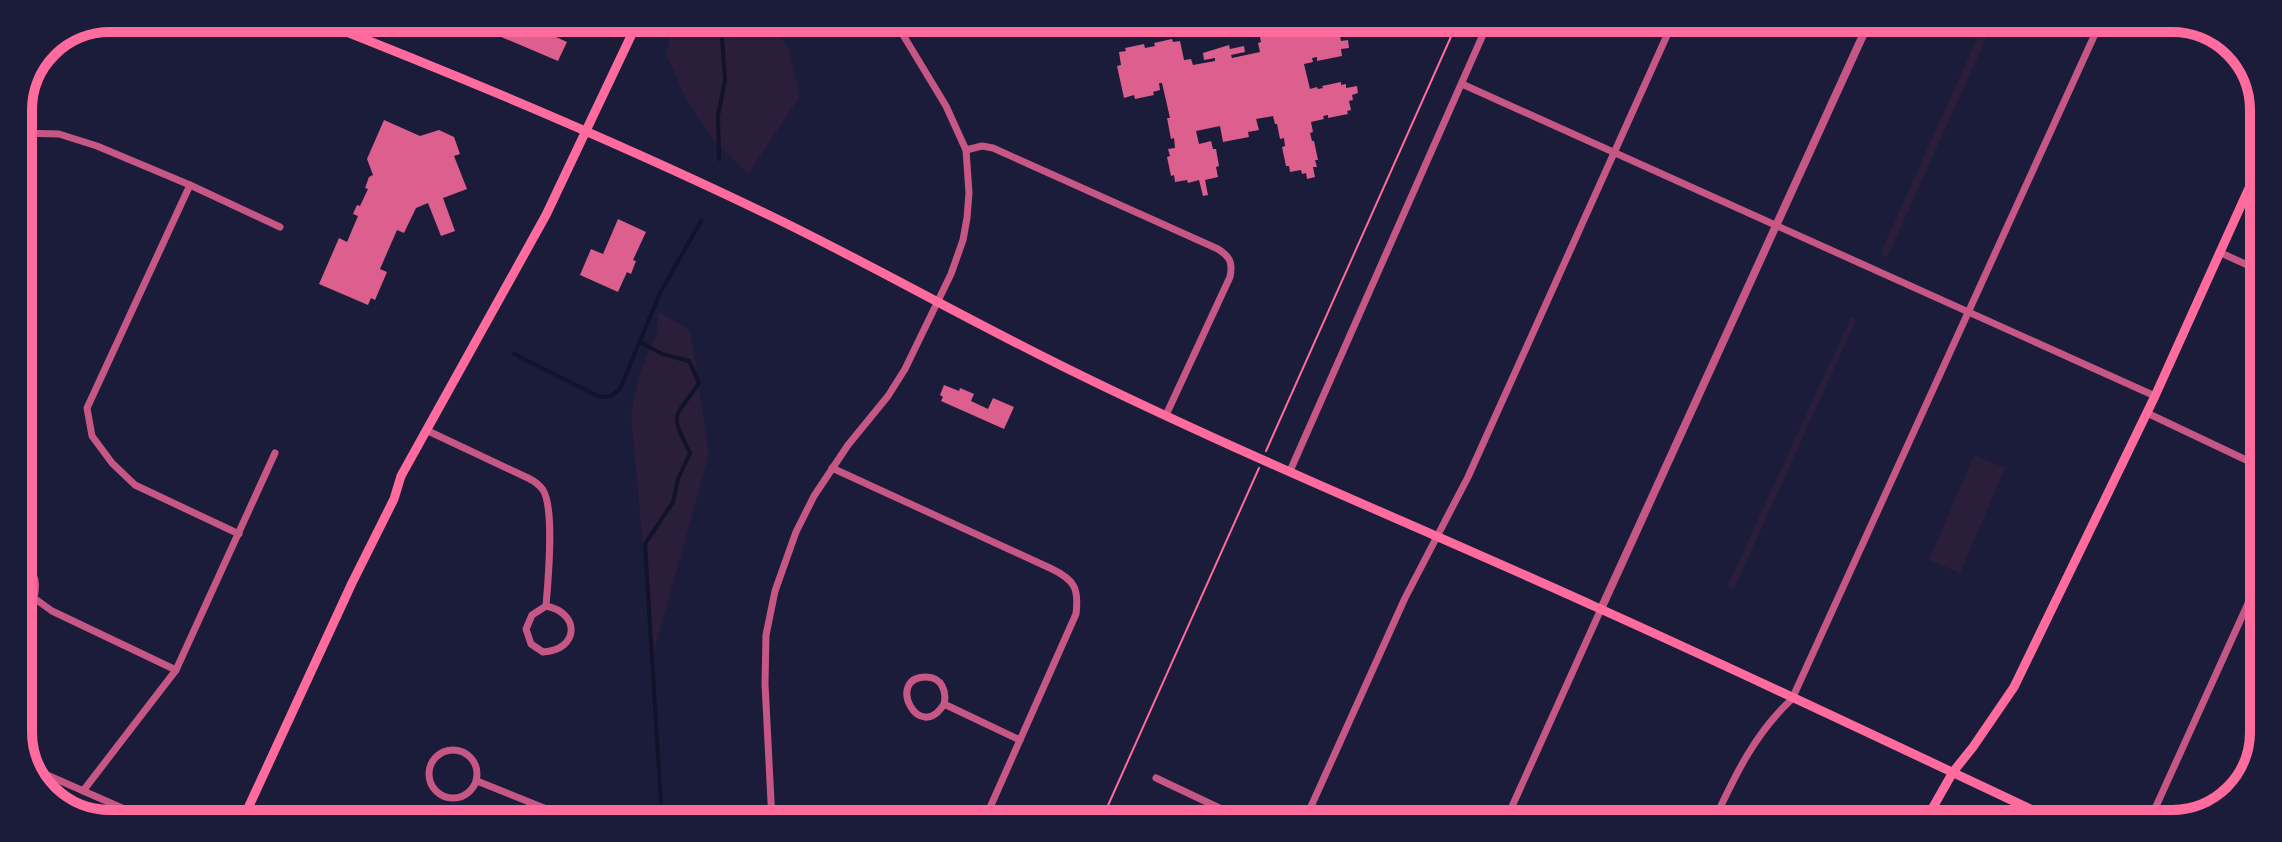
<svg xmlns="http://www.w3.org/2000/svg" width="2282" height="842" font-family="'Asap Condensed',sans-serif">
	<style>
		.green { fill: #2a1e3b }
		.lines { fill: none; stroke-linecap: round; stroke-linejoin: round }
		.stream { stroke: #12122b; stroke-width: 4 }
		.building { fill: #dd5f8e }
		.path { stroke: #ff6b9d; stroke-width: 2 }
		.minor { stroke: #c65784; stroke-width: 7 }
		.tertiary { stroke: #c65784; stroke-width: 8 }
		.secondary { stroke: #ff6b9d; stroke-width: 9 }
		.rim { fill: none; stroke: #ff6b9d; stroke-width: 10 }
	</style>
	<rect width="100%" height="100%" fill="#1b1b3a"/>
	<g class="green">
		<polygon points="675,19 767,20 789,49 800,96 748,174 714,140 688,103 666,54"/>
		<polygon points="1984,23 1993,23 1887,258 1880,254"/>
		<polygon points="659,312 690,330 709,454 653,655 631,415 639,375 656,335"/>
		<polygon points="1851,317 1856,320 1734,589 1727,587"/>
		<polygon points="1974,455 2005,468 1960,573 1929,560"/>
	</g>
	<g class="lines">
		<g class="stream">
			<polyline points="715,19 722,37 725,80 718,116 719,159"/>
			<path d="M640 342 662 354 689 361 699 383C674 420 669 411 690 453L678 479 673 502 645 544 662 820"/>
			<polyline points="514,354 600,397 611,396 620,389 660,293 701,221"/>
		</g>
	</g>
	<g class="building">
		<polygon points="484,19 533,19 537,21 534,27 567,42 558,61 480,28"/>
		<polygon points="1260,21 1291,22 1293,33 1307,30 1307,33 1313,31 1312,29 1330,25 1331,29 1335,28 1337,36 1340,36 1341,41 1348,40 1349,48 1341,49 1342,56 1317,61 1317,57 1312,58 1313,62 1304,64 1310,89 1317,87 1318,89 1323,88 1322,86 1341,82 1341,85 1346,84 1346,88 1357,86 1358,93 1352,95 1353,100 1349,101 1351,110 1347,111 1348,114 1328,118 1328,115 1323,116 1324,119 1311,122 1313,132 1310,133 1312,141 1314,141 1318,160 1315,160 1317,167 1313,167 1315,177 1307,179 1306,173 1302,174 1301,170 1290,172 1289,166 1286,166 1282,147 1285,146 1284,138 1280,139 1277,124 1275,124 1273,116 1256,119 1259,130 1248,132 1249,137 1223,142 1220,126 1196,131 1199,144 1211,141 1213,149 1216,149 1219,166 1216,167 1218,177 1205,180 1208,195 1203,196 1199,180 1188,183 1187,180 1175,182 1174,175 1171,176 1167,157 1170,156 1168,149 1175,148 1174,138 1171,139 1167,118 1170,118 1162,83 1159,83 1160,90 1153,92 1154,95 1135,99 1134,95 1124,98 1117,66 1121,65 1119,52 1126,51 1125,48 1144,44 1145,48 1155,46 1154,43 1172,39 1173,42 1180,41 1184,60 1191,59 1193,65 1215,61 1215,58 1204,60 1203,53 1229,45 1230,49 1244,46 1245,52 1231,55 1232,58 1260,52 1258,43 1261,42 1258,28 1261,27"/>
		<polygon points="384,120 420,136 439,130 454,137 460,154 454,156 467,189 443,198 455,231 441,236 428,203 416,208 404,233 397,230 380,269 387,272 375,300 371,298 368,305 319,284 339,238 347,242 358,216 353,214 357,205 360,206 368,189 365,188 369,177 373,175 367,159"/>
		<polygon points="618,219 646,232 633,260 636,261 631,274 627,272 618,292 580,275 591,249 603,254"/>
		<polygon points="944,385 959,391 960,388 974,394 971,401 988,409 993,398 1014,407 1004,429 941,401 943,397 940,395"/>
		<polygon points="1977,816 1989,821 1988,824 1966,823 1968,819 1974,822"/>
	</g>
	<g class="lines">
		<g class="path">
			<polyline points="1266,451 1458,21"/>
			<polyline points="1101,821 1259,468"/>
		</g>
		<g class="minor">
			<polyline points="1462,84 2155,396"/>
			<polyline points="18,133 59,134 97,146 190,185 280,227"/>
			<path d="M966 150 982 146 993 148 1218 249C1230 257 1233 262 1230 277L1166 415"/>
			<polyline points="190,185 87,408 92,436 112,463 135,485 239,534"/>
			<polyline points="2221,253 2263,272"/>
			<polyline points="2147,413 2261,467"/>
			<path d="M426 430 528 478C534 481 539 484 543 490 555 509 548 581 546 606L532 615 526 629 531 644 543 652C579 650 581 613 546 606"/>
			<path d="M832 468 1052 569C1075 580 1079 589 1076 614L984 821"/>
			<polyline points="1290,471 1489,21"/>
			<path d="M18 562C35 568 38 581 34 598L18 607"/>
			<polyline points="34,598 52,611 176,670"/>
			<path d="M944 704C919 745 885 677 926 677 942 677 947 692 944 704L1020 740"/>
			<circle cx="453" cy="774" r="24"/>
			<polyline points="29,767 147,819"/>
			<polyline points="1156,778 1249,822"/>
			<polyline points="477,781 554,812 563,820"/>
			<polyline points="83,791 176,670 275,453"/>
			<polyline points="772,821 765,684 766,635 775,591 796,532 814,496 848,445 888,396 905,369 951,274 963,240 967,218 969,193 966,150 946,106 894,20"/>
			<polyline points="1304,822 1405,598 1468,477 1673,22"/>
			<polyline points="1505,822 1601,609"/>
			<path d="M1713 823C1734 777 1755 733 1792 699L2100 23"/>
			<polyline points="2148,824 2260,577"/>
		</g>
		<polyline class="tertiary" points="1601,609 1869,22"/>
		<g class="secondary">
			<path d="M311 18C467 79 622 144 773 217 872 265 968 320 1066 368 1240 454 1420 527 1596 607 1752 677 1907 751 2062 824"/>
			<polyline points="243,819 352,583 394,499 401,476 546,215 639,19"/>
			<polyline points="1924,823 1953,772 1973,747 2014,687 2155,396 2263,157"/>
		</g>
	</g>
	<path d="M0 0H2282V842H0ZM110 32H2172A78 78 0 0 1 2250 110V732A78 78 0 0 1 2172 810H110A78 78 0 0 1 32 732V110A78 78 0 0 1 110 32Z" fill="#1b1b3a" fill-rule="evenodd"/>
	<path class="rim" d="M110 32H2172A78 78 0 0 1 2250 110V732A78 78 0 0 1 2172 810H110A78 78 0 0 1 32 732V110A78 78 0 0 1 110 32Z"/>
</svg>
